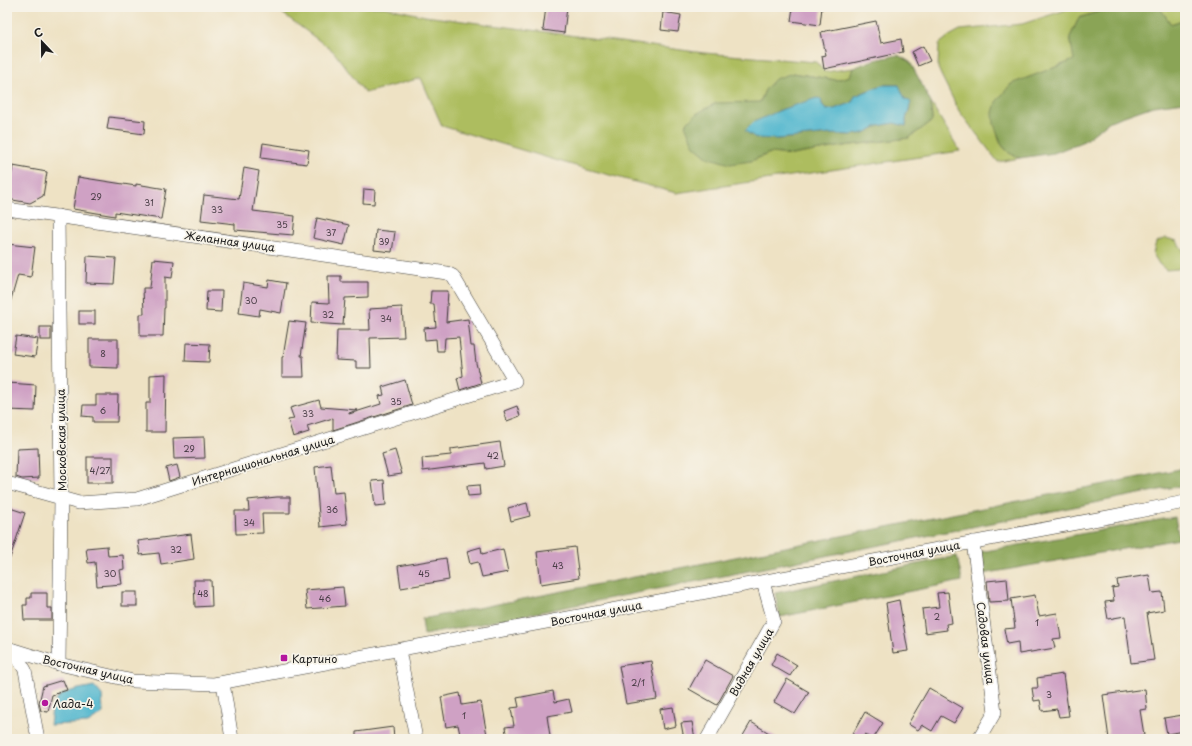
<svg xmlns="http://www.w3.org/2000/svg" width="1192" height="746" font-family="'Playpen Sans',sans-serif">
	<style>
		.green { fill: #adbd5f; stroke: #646c3e }
		.forest { fill: #8aa456; stroke: #536039; fill-rule: evenodd }
		.water { fill: #4fb6ce; stroke: #366975 }
		.building { fill: #cfa1c4 }
		.lines { fill: none; stroke-linecap: round; stroke-linejoin: round }
		.street-casing { stroke: #3c3a35; stroke-width: 14 }
		.street { stroke: #fff; stroke-width: 13 }
		.poi-dot { fill: #b5179e; stroke: #f7f3e8; stroke-width: 1.5 }
		.labels { text-anchor: middle; dominant-baseline: central; stroke-width: 3.5; stroke-linejoin: round; paint-order: stroke }
		.number-label { font-size: 9px; fill: #493d46 }
		.street-label { font-size: 11px; fill: #1c1c1c; stroke: #f7f3e8 }
		.poi-label { font-size: 11px; fill: #1c1c1c; stroke: #f7f3e8; text-anchor: start }
	</style>
	<rect width="100%" height="100%" fill="#f7f3e8"/>
	<filter id="ink" filterUnits="userSpaceOnUse"><feTurbulence type="fractalNoise" baseFrequency=".025" numOctaves="2"/><feDisplacementMap in="SourceGraphic" scale="8" xChannelSelector="R" yChannelSelector="G"/><feConvolveMatrix kernelMatrix="1 2 1 2 8 2 1 2 1" color-interpolation-filters="sRGB"/></filter>
	<filter id="wash" filterUnits="userSpaceOnUse"><feTurbulence type="fractalNoise" baseFrequency=".012" numOctaves="4" result="noise"/><feDisplacementMap in="SourceGraphic" scale="16" xChannelSelector="R" yChannelSelector="G"/><feGaussianBlur stdDeviation="0.9" result="paint"/><feColorMatrix in="noise" values="0 0 0 0 0 0 0 0 0 0 0 0 0 0 0 0 0 1.4 0 .05"/><feComposite in="paint" operator="in"/></filter>
	<g filter="url(#wash)">
		<rect width="100%" height="100%" fill="#eee2c4"/>
		<g class="green">
			<polygon points="274,7 384,7 425,16 704,53 816,62 825,72 853,68 850,76 836,80 793,73 765,90 760,102 751,161 770,153 792,155 843,146 909,138 932,121 931,103 960,151 676,193 565,163 442,126 421,78 365,93 333,51"/>
			<path d="M1075 7H1113L1079 18 1070 37 1075 60 1011 84C1009 92 997 131 998 136 1000 148 1010 153 1020 158L998 162 959 111 941 75 938 68 939 44 949 36 960 30 1022 24Z"/>
			<polygon points="1159,7 1185,7 1185,19 1171,24"/>
			<polygon points="1166,238 1177,241 1185,254 1185,264 1178,269 1166,270 1159,264 1153,254 1156,242"/>
		</g>
		<g class="forest">
			<polygon points="1113,7 1159,7 1171,24 1185,19 1185,102 1153,106 1110,121 1084,141 1054,153 1020,158 1009,153 1002,145 994,124 993,113 996,102 1011,84 1074,60 1070,37 1079,18"/>
			<path d="M898 55 910 62 919 79 931 103 932 121 909 138 843 146 792 155 770 153 751 161 730 164 707 157 694 146 685 125 696 114 716 103 760 102 765 90 775 79 793 73 836 80 850 76 853 68 871 61ZM882 85H899L901 93 910 108 906 119V126L894 123 878 126 864 133 852 135 831 134 777 139 771 115 783 109 821 99 822 104 826 110 834 109 852 103 855 96Z"/>
			<polygon points="1185,468 1185,485 424,635 422,619"/>
			<polygon points="1175,517 1179,539 983,574 980,552"/>
			<polygon points="957,556 962,581 780,617 775,593"/>
		</g>
		<g class="water">
			<polygon points="882,85 899,85 905,99 911,102 906,119 906,126 894,123 878,126 864,133 852,135 831,134 777,139 756,138 745,131 754,122 783,109 817,98 821,99 822,104 826,110 834,109 852,103 855,96"/>
			<path d="M94 686 102 695 103 713 88 723 50 725C51 719 51 709 54 703 61 690 81 689 94 686Z"/>
		</g>
		<g id="blocks">
			<g class="building">
				<polygon points="546,7 567,7 564,33 543,30"/>
				<polygon points="793,7 822,7 820,25 791,21"/>
				<polygon points="663,12 681,15 678,32 661,30"/>
				<polygon points="876,21 881,43 901,39 903,52 824,69 822,56 826,55 821,32"/>
				<polygon points="923,46 930,61 918,66 912,52"/>
				<polygon points="109,117 145,121 144,134 107,129"/>
				<polygon points="263,143 309,150 307,164 261,158"/>
				<polygon points="13,166 47,172 43,196 30,203 7,199"/>
				<polygon points="244,168 259,171 253,211 295,216 293,235 235,230 235,224 201,220 204,195 239,199"/>
				<polygon points="78,177 136,186 136,184 166,189 161,219 115,212 115,216 73,209"/>
				<polygon points="364,189 375,190 374,204 363,203"/>
				<polygon points="317,218 349,225 344,245 313,238"/>
				<polygon points="376,230 395,232 392,252 374,250"/>
				<polygon points="7,244 35,247 31,277 18,275 10,303 7,303"/>
				<polygon points="87,256 116,258 114,284 86,283"/>
				<polygon points="153,259 174,261 172,278 165,277 165,308 164,308 163,336 140,336 140,314 144,314 143,288 150,288"/>
				<polygon points="328,276 341,276 341,282 368,282 368,297 345,298 343,325 311,323 312,302 329,303"/>
				<polygon points="269,280 286,283 281,313 260,309 259,316 239,313 243,283 268,287"/>
				<polygon points="207,291 222,291 221,312 206,311"/>
				<polygon points="431,291 448,291 446,322 468,319 471,346 474,346 476,363 481,383 460,390 457,378 463,376 459,337 445,338 444,351 437,351 436,339 425,340 424,328 436,327 434,304 430,304"/>
				<polygon points="402,307 404,337 370,338 371,368 356,368 356,361 336,360 337,330 370,330 369,309"/>
				<rect x="79" y="311" width="16" height="13"/>
				<polygon points="289,321 306,323 301,356 303,356 304,377 282,377 282,357 283,357"/>
				<rect x="40" y="327" width="11" height="13"/>
				<polygon points="16,336 38,339 35,357 13,354"/>
				<polygon points="89,339 118,339 118,368 89,367"/>
				<polygon points="186,343 210,344 209,362 185,361"/>
				<polygon points="166,374 165,432 146,432 146,403 150,403 150,375"/>
				<polygon points="405,380 412,405 333,430 333,418 307,426 309,432 293,437 288,420 294,419 290,408 319,400 321,407 357,410 349,413 349,414 381,404 379,396 384,395 382,387"/>
				<polygon points="8,383 36,385 35,411 7,410"/>
				<polygon points="96,395 118,395 117,422 93,422 93,417 82,416 83,405 96,405"/>
				<polygon points="517,406 520,416 507,421 504,411"/>
				<polygon points="204,437 205,458 174,459 173,438"/>
				<polygon points="500,442 504,466 486,469 485,463 423,471 422,458 451,455 451,449"/>
				<polygon points="38,448 39,478 22,479 16,477 17,449"/>
				<polygon points="395,450 402,474 388,476 382,454"/>
				<rect x="87" y="457" width="26" height="26"/>
				<polygon points="177,465 180,477 169,481 166,468"/>
				<polygon points="331,465 334,493 344,492 347,524 320,527 315,467"/>
				<polygon points="384,480 386,505 375,506 372,481"/>
				<polygon points="479,485 480,495 468,496 467,486"/>
				<polygon points="277,497 290,497 290,513 262,513 263,533 236,534 235,511 249,511 248,500"/>
				<polygon points="527,503 530,516 511,521 508,508"/>
				<polygon points="7,507 25,513 9,561 7,561"/>
				<polygon points="191,534 194,559 161,564 159,553 140,555 138,541"/>
				<polygon points="107,546 108,556 123,555 124,569 120,570 122,584 97,586 95,562 88,563 86,548"/>
				<polygon points="481,547 482,554 503,549 508,572 482,577 478,562 470,564 467,551"/>
				<polygon points="575,547 579,578 541,584 537,552"/>
				<polygon points="446,558 449,580 401,588 398,566"/>
				<polygon points="1149,575 1152,593 1162,592 1164,610 1147,613 1154,660 1131,663 1125,616 1108,619 1105,602 1114,601 1112,588 1118,587 1117,580"/>
				<polygon points="1007,579 1009,601 989,602 987,581"/>
				<polygon points="194,580 211,580 212,606 195,607"/>
				<polygon points="343,587 345,606 307,609 305,590"/>
				<rect x="122" y="592" width="15" height="14"/>
				<polygon points="948,592 952,623 946,624 947,630 925,633 922,609 939,607 937,593"/>
				<polygon points="31,593 47,593 47,608 52,608 52,620 24,620 23,605 27,605 27,598 31,598"/>
				<polygon points="1035,595 1039,616 1057,613 1061,638 1053,639 1055,648 1019,654 1018,642 1007,644 1004,629 1015,628 1011,599"/>
				<polygon points="899,600 908,651 893,653 886,603"/>
				<polygon points="777,653 797,665 790,676 771,665"/>
				<polygon points="705,660 733,676 717,705 689,689"/>
				<polygon points="651,661 657,699 626,704 619,666"/>
				<polygon points="1063,674 1069,716 1059,717 1057,709 1042,711 1040,700 1034,701 1032,688 1038,688 1037,678"/>
				<polygon points="787,679 809,692 795,714 774,702"/>
				<polygon points="63,680 67,690 52,695 48,712 41,711 39,703 43,686"/>
				<polygon points="929,688 963,708 954,723 941,716 932,731 922,725 918,730 908,724"/>
				<polygon points="1145,689 1147,709 1140,710 1144,735 1109,739 1103,695"/>
				<polygon points="553,691 555,702 569,699 572,712 547,716 550,736 534,739 507,739 505,727 514,726 511,708 519,707 517,698"/>
				<polygon points="460,693 462,705 481,702 487,735 461,739 458,725 446,727 441,697"/>
				<polygon points="673,707 676,726 663,729 660,709"/>
				<polygon points="865,712 883,723 873,739 865,734 862,739 858,739 852,735"/>
				<polygon points="1183,715 1185,731 1167,734 1164,718"/>
				<polygon points="692,722 695,739 684,739 681,723"/>
				<polygon points="751,722 779,739 741,739"/>
				<polygon points="393,727 394,739 356,739 356,732"/>
			</g>
		</g>
	</g>
	<g filter="url(#ink)">
		<use href="#blocks" fill-opacity="0" stroke="#3c3a35" stroke-width="1"/>
		<g class="lines">
			<defs>
				<g id="street">
					<polyline points="7,209 447,273 453,276 515,381 137,499 79,503 7,483"/>
					<polyline points="58,216 61,498 59,664"/>
					<polyline points="973,542 995,712 979,739"/>
					<polyline points="7,648 59,664 133,681 214,684 1098,519 1185,502"/>
					<polyline points="13,650 25,670 38,739"/>
					<polyline points="399,650 416,739"/>
					<polyline points="223,683 232,739"/>
					<polyline points="707,739 774,621 763,582"/>
				</g>
			</defs>
			<use href="#street" class="street-casing"/>
			<use href="#street" class="street"/>
		</g>
	</g>
	<g class="poi-dot">
		<rect x="280" y="654" width="8" height="8" rx="2"/>
		<circle cx="45" cy="703" r="4"/>
	</g>
	<g class="labels">
		<g class="number-label">
			<text x="96" y="196">29</text>
			<text x="149" y="202">31</text>
			<text x="217" y="209">33</text>
			<text x="282" y="224">35</text>
			<text x="331" y="232">37</text>
			<text x="384" y="241">39</text>
			<text x="251" y="300">30</text>
			<text x="328" y="314">32</text>
			<text x="386" y="318">34</text>
			<text x="103" y="353">8</text>
			<text x="396" y="401">35</text>
			<text x="103" y="410">6</text>
			<text x="308" y="413">33</text>
			<text x="189" y="448">29</text>
			<text x="493" y="455">42</text>
			<text x="100" y="470">4/27</text>
			<text x="332" y="509">36</text>
			<text x="249" y="522">34</text>
			<text x="176" y="549">32</text>
			<text x="558" y="565">43</text>
			<text x="110" y="573">30</text>
			<text x="424" y="573">45</text>
			<text x="203" y="593">48</text>
			<text x="325" y="598">46</text>
			<text x="937" y="616">2</text>
			<text x="1037" y="622">1</text>
			<text x="638" y="682">2/1</text>
			<text x="1049" y="694">3</text>
			<text x="464" y="715">1</text>
		</g>
		<g class="street-label">
			<text transform="translate(230 241) rotate(8)">Желанная улица</text>
			<text transform="translate(61 440) rotate(-91)">Московская улица</text>
			<text transform="translate(263 460) rotate(-17)">Интернациональная улица</text>
			<text transform="translate(914 553) rotate(-11)">Восточная улица</text>
			<text transform="translate(596 613) rotate(-11)">Восточная улица</text>
			<text transform="translate(986 643) rotate(83)">Садовая улица</text>
			<text transform="translate(751 662) rotate(-60)">Видная улица</text>
			<text transform="translate(88 669) rotate(13)">Восточная улица</text>
		</g>
		<g class="poi-label">
			<text x="292" y="658">Картино</text>
			<text x="53" y="703">Лада-4</text>
		</g>
	</g>
	<rect width="1192" height="746" fill="none" stroke="#f7f3e8" stroke-width="24"/>
	<g transform="translate(42 42) rotate(338)" stroke="#f7f3e8" stroke-width="3" paint-order="stroke">
	<path d="M0-3L7 15L0 10L-7 15Z" fill="#1c1c1c"/>
	<text y="-6" font-size="11" font-weight="bold" text-anchor="middle" fill="#1c1c1c">С</text>
	</g>
</svg>
